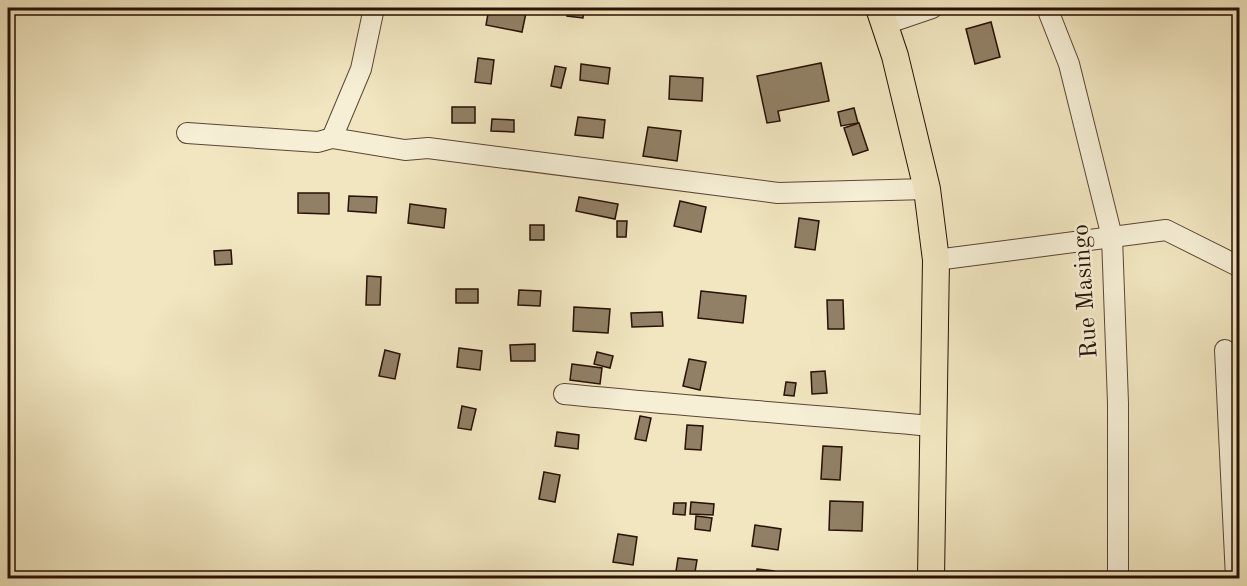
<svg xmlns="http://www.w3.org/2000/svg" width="1247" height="586" font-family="'Old Standard TT',serif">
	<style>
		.building { fill: #918065; stroke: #281103; stroke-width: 1.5 }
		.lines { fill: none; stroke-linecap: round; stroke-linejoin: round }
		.minor-casing { stroke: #5a4632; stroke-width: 22 }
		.major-casing { stroke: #281103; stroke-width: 28 }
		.minor { stroke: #f6efd6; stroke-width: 20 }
		.major { stroke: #f1e6c0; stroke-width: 26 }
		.labels { text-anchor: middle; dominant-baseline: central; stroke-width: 5; stroke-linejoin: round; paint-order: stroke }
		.street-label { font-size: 24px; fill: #281103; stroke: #f6efd6 }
	</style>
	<rect width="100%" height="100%" fill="#f1e6c0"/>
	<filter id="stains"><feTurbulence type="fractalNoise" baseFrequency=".00333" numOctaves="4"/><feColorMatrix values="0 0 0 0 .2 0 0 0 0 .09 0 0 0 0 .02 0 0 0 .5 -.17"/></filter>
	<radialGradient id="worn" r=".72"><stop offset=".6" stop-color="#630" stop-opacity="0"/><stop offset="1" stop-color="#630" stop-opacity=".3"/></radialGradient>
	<g class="building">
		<polygon points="489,8 527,8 522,32 486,25"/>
		<polygon points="568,8 584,8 583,18 567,16"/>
		<polygon points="991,22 1000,57 975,64 966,29"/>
		<polygon points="478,58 494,60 491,84 475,82"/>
		<polygon points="821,63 829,101 778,111 780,121 767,123 757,76"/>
		<polygon points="581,64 610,68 608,84 580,80"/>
		<polygon points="555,66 566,68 561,88 551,86"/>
		<polygon points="670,76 703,78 702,101 669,99"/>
		<rect x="452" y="107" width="23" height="16"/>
		<polygon points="854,108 858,123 841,126 838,112"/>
		<polygon points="578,117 605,120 603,138 575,135"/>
		<polygon points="492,119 514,120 514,132 491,131"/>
		<polygon points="859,123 868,150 853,155 844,128"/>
		<polygon points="648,127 681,131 677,161 643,156"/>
		<polygon points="298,193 329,193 329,214 298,213"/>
		<polygon points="349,196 377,197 376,213 348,211"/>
		<polygon points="579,197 618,204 615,219 576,211"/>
		<polygon points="680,201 706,207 701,232 674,226"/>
		<polygon points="410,204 446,209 444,228 408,223"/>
		<polygon points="799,218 819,221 815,250 795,247"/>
		<polygon points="617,221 627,221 626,237 617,237"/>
		<rect x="530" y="225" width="14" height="15"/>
		<polygon points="231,250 232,264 215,265 214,251"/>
		<polygon points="367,276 381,277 380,305 366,305"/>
		<rect x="456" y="289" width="22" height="14"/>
		<polygon points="519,290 541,291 540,306 518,305"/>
		<polygon points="701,291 746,296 743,323 698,318"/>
		<polygon points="827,300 843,300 844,329 828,329"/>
		<polygon points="574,307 610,309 608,333 573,331"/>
		<polygon points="662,312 663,326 632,327 631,313"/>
		<polygon points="535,344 535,361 511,361 510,345"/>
		<polygon points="459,348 482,351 480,370 457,367"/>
		<polygon points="385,350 400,354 395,379 379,376"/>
		<polygon points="597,352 613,356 610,368 594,364"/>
		<polygon points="689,359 706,362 700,390 683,386"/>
		<polygon points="572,364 602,368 600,384 570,380"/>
		<polygon points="825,371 827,393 812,394 811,372"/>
		<polygon points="786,382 796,383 794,396 784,395"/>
		<polygon points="462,406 476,409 471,430 458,428"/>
		<polygon points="640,416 651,418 646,441 635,439"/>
		<polygon points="687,425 703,426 701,450 685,449"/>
		<polygon points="557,432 579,435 578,449 555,446"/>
		<polygon points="823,446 842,447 840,480 821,479"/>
		<polygon points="544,472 560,475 555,502 539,499"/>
		<polygon points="830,501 863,502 862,531 829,530"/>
		<polygon points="691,502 714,504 713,515 690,514"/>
		<polygon points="674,503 686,503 685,515 673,514"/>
		<polygon points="696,516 712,518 710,531 695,529"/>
		<polygon points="755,525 781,529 778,550 752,546"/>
		<polygon points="618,534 637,537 633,565 613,562"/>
		<polygon points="678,558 697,560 694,578 675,578"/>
		<polygon points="757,569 774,571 773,578 756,578"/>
	</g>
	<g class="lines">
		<defs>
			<g id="minor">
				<polyline points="1047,8 1069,64 1112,237 1118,403 1118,578"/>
				<polyline points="885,24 932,8"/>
				<polyline points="187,133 318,142 332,138 405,150 428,148 778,193 927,189"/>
				<polyline points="332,138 361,69 374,8"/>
				<polyline points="936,260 1166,230 1240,267"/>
				<polyline points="1225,350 1236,578"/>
				<path d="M564 394C687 406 810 415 933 426"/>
			</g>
			<polyline id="major" points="879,8 895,56 927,189 936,260 931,578"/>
		</defs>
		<use href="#minor" class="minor-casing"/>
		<use href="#major" class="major-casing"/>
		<use href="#minor" class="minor"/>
		<use href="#major" class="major"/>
	</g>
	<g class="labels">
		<g class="street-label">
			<text transform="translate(1086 291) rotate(-94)">Rue Masingo</text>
		</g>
	</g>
	<rect width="1247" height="586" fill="none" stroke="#f1e6c0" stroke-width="30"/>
	<rect x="9" y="9" width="1229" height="568" fill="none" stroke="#281103" stroke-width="3"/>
	<rect x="15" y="15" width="1217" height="556" fill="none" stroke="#281103" stroke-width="1.5"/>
	<rect width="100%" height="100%" filter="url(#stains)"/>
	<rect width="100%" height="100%" fill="url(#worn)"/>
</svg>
